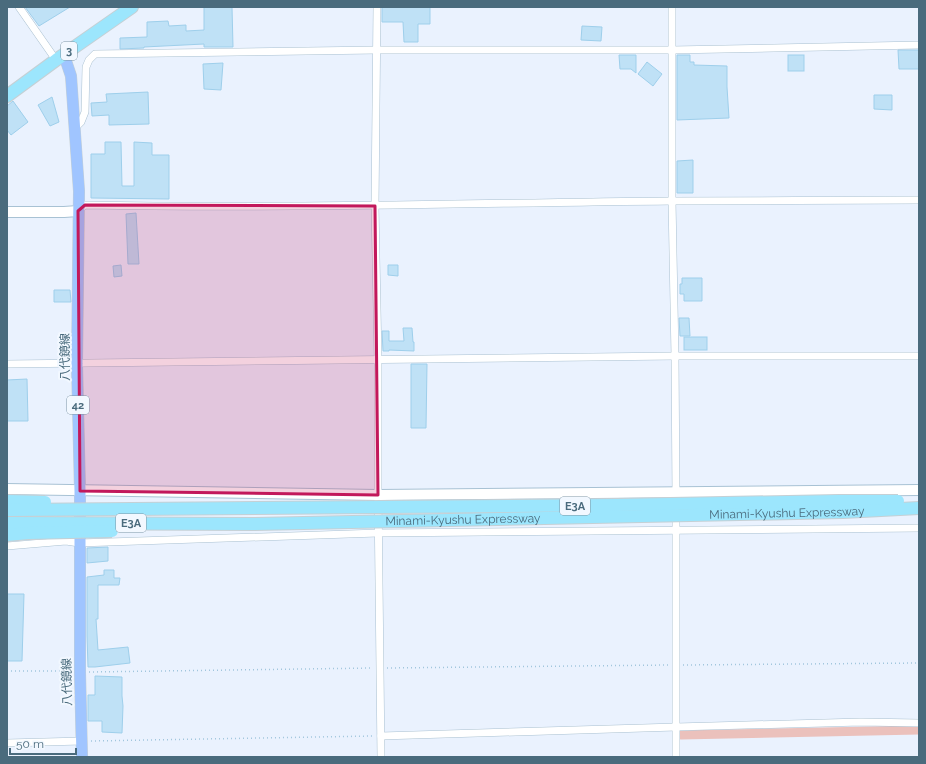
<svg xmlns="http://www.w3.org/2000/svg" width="926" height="764" font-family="Raleway,'Noto Sans JP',sans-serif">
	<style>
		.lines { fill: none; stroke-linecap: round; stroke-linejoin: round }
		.canal { stroke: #ebc1bc; stroke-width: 9 }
		.building { fill: #bfe1f6; stroke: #9ecfeb }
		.street-casing { stroke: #aac1d1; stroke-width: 8 }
		.secondary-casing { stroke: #a8c2d4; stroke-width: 12 }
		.primary-casing { stroke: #c5d0d5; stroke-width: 12 }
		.highway-casing { stroke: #c5d0d5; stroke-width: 14 }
		.path { stroke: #a1c6dd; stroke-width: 1.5; stroke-dasharray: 1 3; stroke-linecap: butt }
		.street { stroke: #fff; stroke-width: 7 }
		.secondary { stroke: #fff; stroke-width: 10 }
		.primary { stroke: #a0c5ff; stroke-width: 11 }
		.highway { stroke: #9ce6fd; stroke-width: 12 }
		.highway-bridge-casing { stroke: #c5d0d5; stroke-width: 14; stroke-linecap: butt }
		.highway-bridge { stroke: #9ce6fd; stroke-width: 12 }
		.marked { fill: #c2185b; fill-opacity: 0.2; stroke: #c2185b; stroke-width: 3; stroke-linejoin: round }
		.labels { text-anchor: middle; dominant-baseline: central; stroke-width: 4; stroke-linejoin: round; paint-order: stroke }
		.shield { fill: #f2f8ff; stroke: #7c95a4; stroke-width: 1 }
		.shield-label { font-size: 11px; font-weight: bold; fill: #4a6b7d }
		.street-label { font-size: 12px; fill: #4a6b7d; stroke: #f2f8ff }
	</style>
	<rect width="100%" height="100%" fill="#eaf2fe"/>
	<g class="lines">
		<polyline class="canal" points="681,735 919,730"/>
	</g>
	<g class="building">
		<polygon points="25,7 70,7 39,26"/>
		<polygon points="204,7 232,7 233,47 204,47 204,44 144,47 144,48 120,49 120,38 147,37 147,22 168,21 169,26 186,25 186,31 204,30"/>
		<polygon points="382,7 430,7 430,24 418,24 418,42 404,42 403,22 382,22"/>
		<polygon points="582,26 602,27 601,41 581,40"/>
		<polygon points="898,50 919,50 919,69 899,69"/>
		<polygon points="619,55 636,55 636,73 631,69 620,69"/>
		<polygon points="677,55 690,55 690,62 694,62 694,65 727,66 727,87 729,118 677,120"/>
		<rect x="788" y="55" width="16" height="16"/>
		<polygon points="647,62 662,74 653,86 638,74"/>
		<polygon points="223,63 221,90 204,89 203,64"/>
		<polygon points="148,92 149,124 109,125 109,115 92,116 91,103 107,102 106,94"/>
		<polygon points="874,95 892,95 892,110 874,109"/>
		<polygon points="52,97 59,122 50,126 38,105"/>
		<polygon points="13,101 28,122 11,135 7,130 7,106"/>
		<polygon points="105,142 121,142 122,186 134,186 134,142 152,143 152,155 169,155 169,199 91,198 91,154 105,154"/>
		<polygon points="693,160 693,193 677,193 677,161"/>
		<polygon points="136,213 139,264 128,264 126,214"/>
		<polygon points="121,265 122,276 114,277 113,266"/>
		<polygon points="388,265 398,265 398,276 388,275"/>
		<polygon points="682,278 702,278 702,301 684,301 684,294 680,294 680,284 682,284"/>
		<polygon points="54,290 70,290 71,302 54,302"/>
		<polygon points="679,318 689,318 690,336 680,336"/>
		<polygon points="403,328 412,328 413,342 414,342 414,351 389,350 389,351 383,351 382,331 389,331 389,341 404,341"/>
		<rect x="684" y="337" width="23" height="13"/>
		<polygon points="411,364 427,364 426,428 411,428"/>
		<polygon points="27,379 28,421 7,421 7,380"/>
		<polygon points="108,547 108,561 87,563 87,548"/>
		<polygon points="104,570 114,570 114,578 120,578 119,585 98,585 98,619 96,619 98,650 128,647 130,663 95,667 88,667 87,636 87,577 104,575"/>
		<polygon points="7,594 24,594 22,661 7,661"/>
		<polygon points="95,676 122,677 122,696 123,706 122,733 102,732 102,721 88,721 88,695 95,695"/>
	</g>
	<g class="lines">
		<defs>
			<g id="street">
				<polyline points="19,7 56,60"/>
				<polyline points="377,7 375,206 378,360 378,495 381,757"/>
				<polyline points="672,7 672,201 675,356 676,497"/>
				<polyline points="75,128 81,122 85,112 86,67 89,60 95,54 377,50 672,50 919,45"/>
				<path d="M78 211 85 205C281 209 476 203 672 201 754 200 837 201 919 200"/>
				<polyline points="7,364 675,356 919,356"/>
				<polyline points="7,546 66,541 79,543 378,533 919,528"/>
				<polyline points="381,736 676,727 861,722 919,723"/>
				<polyline points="7,743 82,741"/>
				<polyline points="676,757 676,513"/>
			</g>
			<g id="secondary">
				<polyline points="7,212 64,212 78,211"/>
				<polyline points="7,489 378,495 919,490"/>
			</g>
			<polyline id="primary" points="64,55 71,76 79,191 77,364 80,491 80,672 82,757"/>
			<polyline id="highway" points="7,96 56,60 132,7"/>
		</defs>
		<use href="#street" class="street-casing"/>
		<use href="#secondary" class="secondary-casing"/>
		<use href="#primary" class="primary-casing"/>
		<use href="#highway" class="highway-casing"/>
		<g class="path">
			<polyline points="683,665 919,663"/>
			<polyline points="387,668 669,665"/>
			<polyline points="7,671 71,671"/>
			<polyline points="89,672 373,668"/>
			<polyline points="91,741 373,736"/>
		</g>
		<use href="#street" class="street"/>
		<use href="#secondary" class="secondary"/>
		<use href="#primary" class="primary"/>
		<use href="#highway" class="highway"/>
		<defs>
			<g id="highway-bridge">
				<polyline points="7,501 45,502"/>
				<polyline points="7,510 617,505 839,501 898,501"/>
				<path id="s1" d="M7 523 255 524 843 512 919 508"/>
				<polyline points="7,535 28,533 112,531"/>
			</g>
		</defs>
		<use href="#highway-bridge" class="highway-bridge-casing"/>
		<use href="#highway-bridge" class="highway-bridge"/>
	</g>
	<path class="marked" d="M85 205 375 206 378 495 80 491 78 211Z"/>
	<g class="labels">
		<g class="shield">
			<rect x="61" y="42" width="16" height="18" rx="3"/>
			<rect x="67" y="396" width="22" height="18" rx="3"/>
			<rect x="560" y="497" width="30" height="18" rx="3"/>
			<rect x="116" y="514" width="30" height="18" rx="3"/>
		</g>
		<g class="shield-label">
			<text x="69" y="51">3</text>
			<text x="78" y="405">42</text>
			<text x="575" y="506">E3A</text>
			<text x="131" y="523">E3A</text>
		</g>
		<g class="street-label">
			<text transform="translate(65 357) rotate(-90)">八代鏡線</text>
			<text stroke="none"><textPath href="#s1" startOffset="780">Minami-Kyushu Expressway</textPath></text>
			<text stroke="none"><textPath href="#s1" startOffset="456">Minami-Kyushu Expressway</textPath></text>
			<text transform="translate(67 682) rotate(-91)">八代鏡線</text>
		</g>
	</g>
	<rect width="926" height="764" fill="none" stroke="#4a6b7d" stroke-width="16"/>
	<path d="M10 748v6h66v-6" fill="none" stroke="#4a6b7d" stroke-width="2"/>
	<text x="16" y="748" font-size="12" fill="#4a6b7d" stroke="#f2f8ff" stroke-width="3" paint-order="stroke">50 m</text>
</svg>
